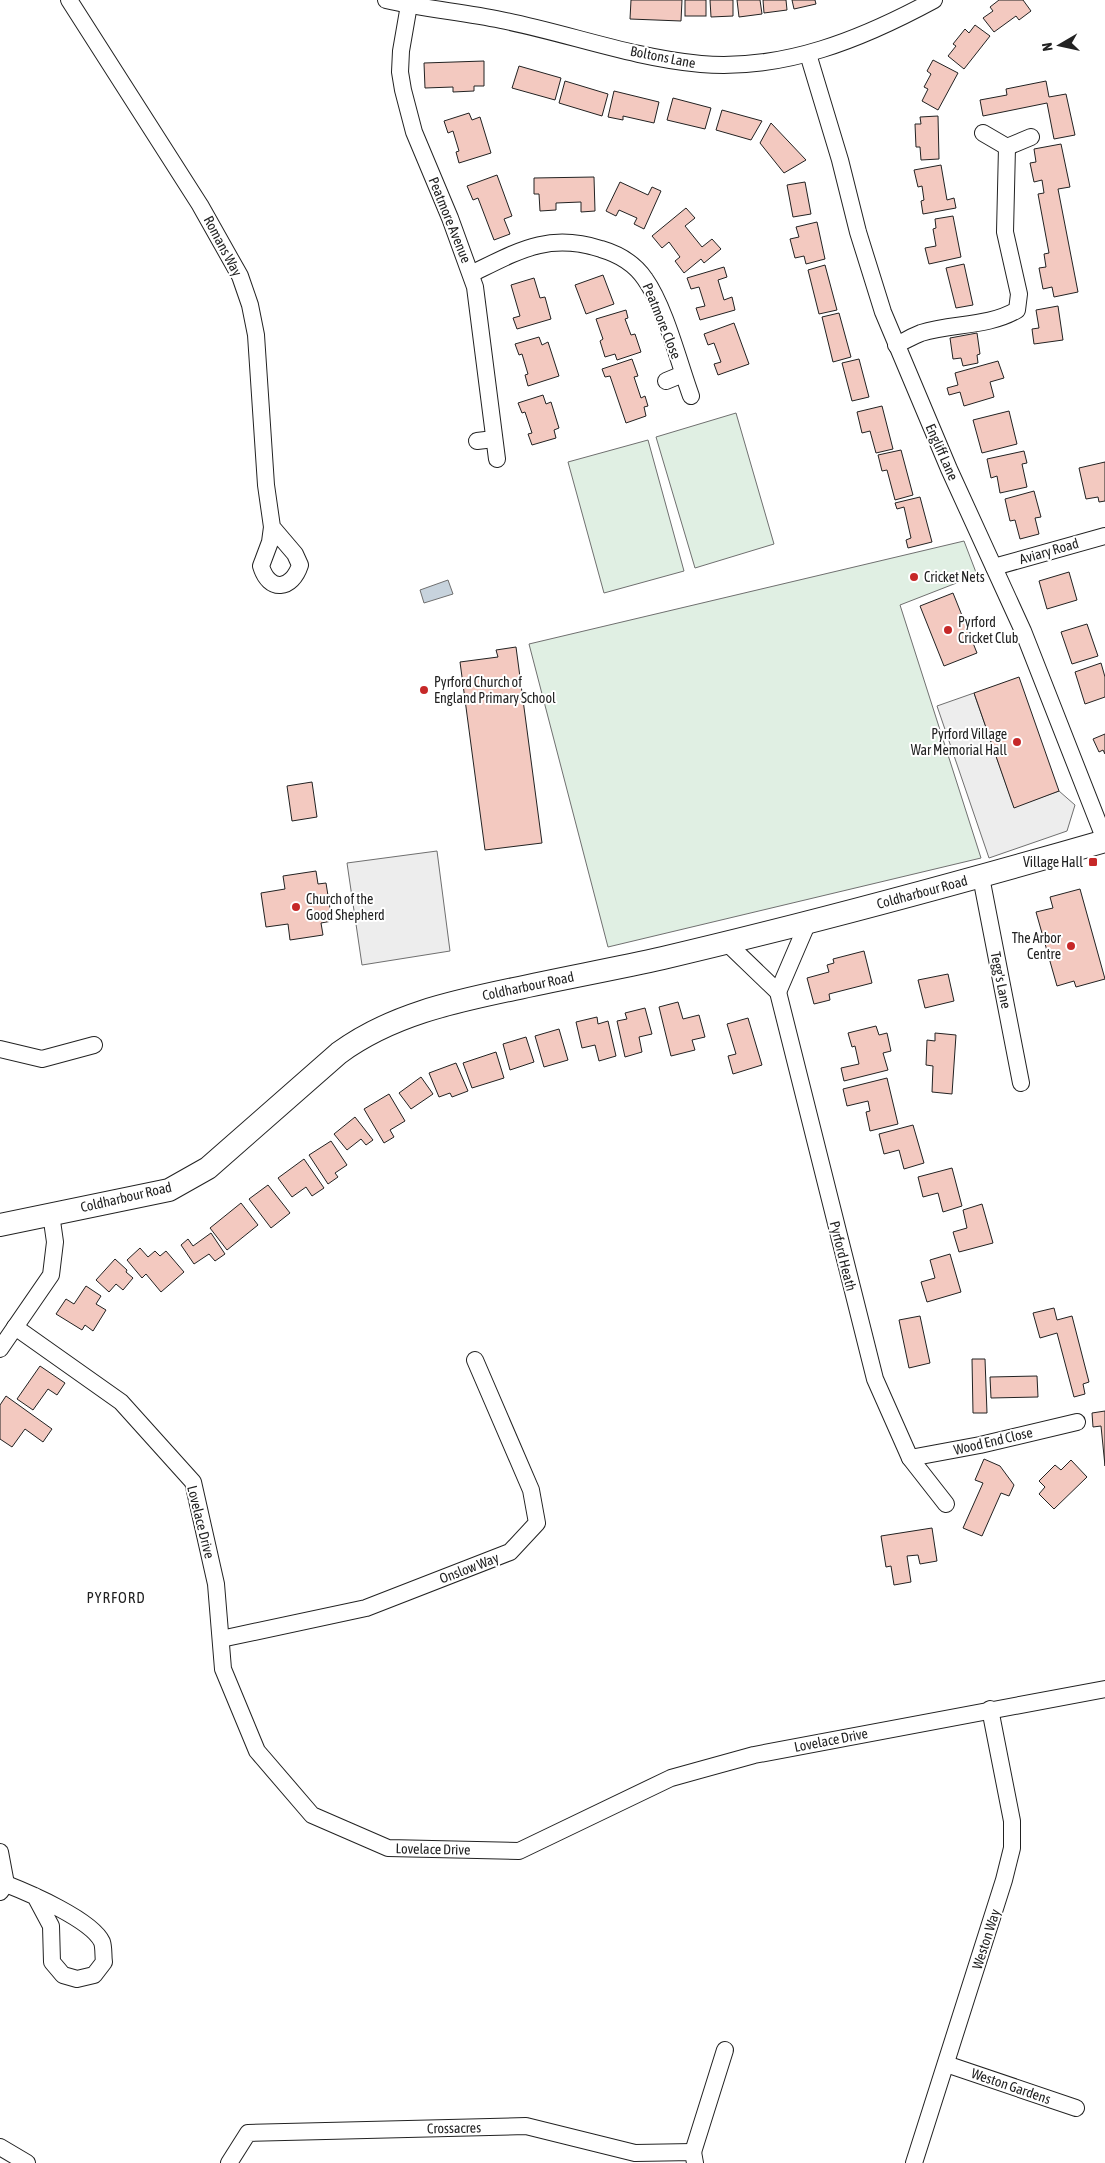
<svg xmlns="http://www.w3.org/2000/svg" width="1105" height="2163" font-family="'Asap Condensed',sans-serif">
	<style>
		.green { fill: #e0efe3; stroke: #6f6f6f }
		.parking { fill: #ededed; stroke: #6f6f6f }
		.water { fill: #c7d3dd; stroke: #6f6f6f }
		.building { fill: #f3c9c0; stroke: #222 }
		.lines { fill: none; stroke-linecap: round; stroke-linejoin: round }
		.minor-casing { stroke: #222; stroke-width: 18 }
		.secondary-casing { stroke: #222; stroke-width: 24 }
		.minor { stroke: #fff; stroke-width: 16 }
		.secondary { stroke: #fff; stroke-width: 22 }
		.poi-dot { fill: #c62828; stroke: #fff; stroke-width: 2 }
		.labels { text-anchor: middle; dominant-baseline: central; stroke-width: 4; stroke-linejoin: round; paint-order: stroke }
		.street-label { font-size: 14px; fill: #222; stroke: #fff }
		.poi-label { font-size: 14px; fill: #222; stroke: #fff; text-anchor: start }
		.neighbourhood-label { font-size: 15px; letter-spacing: 1px; fill: #222; stroke: #fff }
	</style>
	<rect width="100%" height="100%" fill="#fff"/>
	<g class="green">
		<polygon points="736,413 774,544 695,568 656,437"/>
		<polygon points="648,440 684,571 604,593 568,462"/>
		<polygon points="964,541 977,575 900,605 981,858 608,947 529,644"/>
	</g>
	<g class="parking">
		<polygon points="974,693 1014,807 1059,791 1075,805 1067,831 989,858 937,706"/>
		<polygon points="437,851 450,951 362,965 347,863"/>
	</g>
	<polygon class="water" points="448,580 453,594 424,603 420,590"/>
	<g class="building">
		<polygon points="631,0 682,0 681,21 630,19"/>
		<rect x="685" y="0" width="21" height="16"/>
		<polygon points="710,0 733,0 733,16 711,17"/>
		<polygon points="737,0 760,0 762,14 739,17"/>
		<polygon points="763,0 786,0 787,10 764,13"/>
		<polygon points="792,0 815,0 816,4 794,9"/>
		<polygon points="999,0 1023,0 1031,11 1019,20 1016,16 994,32 983,18 993,11 990,7"/>
		<polygon points="975,25 990,36 964,69 948,56 956,46 953,44 965,29 969,33"/>
		<polygon points="933,60 958,73 938,110 922,101 928,89 924,87 931,74 927,71"/>
		<polygon points="484,61 484,86 474,86 474,91 453,92 453,87 425,88 424,63"/>
		<polygon points="519,66 561,78 555,100 512,88"/>
		<polygon points="565,81 608,94 602,116 559,103"/>
		<polygon points="1046,81 1049,97 1066,94 1075,135 1054,139 1047,103 983,116 980,100 1007,95 1006,89"/>
		<polygon points="614,91 659,102 654,123 623,116 623,120 608,117"/>
		<polygon points="673,98 711,108 705,129 667,120"/>
		<polygon points="722,110 762,121 751,140 716,130"/>
		<polygon points="469,113 472,120 480,117 491,153 459,163 456,152 459,151 453,131 448,133 444,121"/>
		<polygon points="938,116 939,159 921,160 920,147 916,147 915,124 921,124 920,117"/>
		<polygon points="771,123 806,160 784,173 760,143"/>
		<polygon points="1061,144 1070,187 1058,189 1078,292 1054,297 1052,287 1043,289 1039,268 1046,267 1044,254 1049,253 1038,194 1044,193 1042,180 1034,182 1030,163 1036,162 1034,149"/>
		<polygon points="941,165 947,200 954,198 956,208 923,214 921,201 924,200 922,186 918,187 914,170"/>
		<polygon points="497,175 512,216 504,219 510,234 494,240 478,198 473,200 467,186"/>
		<polygon points="594,177 595,211 581,212 581,202 556,203 556,210 540,211 539,194 534,194 534,178"/>
		<polygon points="620,182 648,195 652,187 661,191 644,229 634,224 637,218 619,210 616,216 606,211"/>
		<polygon points="805,182 811,214 793,217 787,185"/>
		<polygon points="686,208 695,218 685,226 702,247 712,239 721,249 704,263 701,259 684,273 675,261 680,257 669,242 662,248 652,236"/>
		<polygon points="953,216 961,257 929,264 925,248 936,246 933,229 936,228 935,219"/>
		<polygon points="817,222 825,259 806,264 804,256 795,258 790,239 799,237 796,227"/>
		<polygon points="964,264 973,305 956,308 946,268"/>
		<polygon points="825,265 837,310 819,314 808,270"/>
		<polygon points="724,267 727,277 718,280 724,300 732,297 735,310 700,320 696,308 705,306 699,287 691,289 687,278"/>
		<polygon points="603,275 614,304 586,314 575,285"/>
		<polygon points="534,278 540,298 545,297 551,319 517,329 513,318 520,316 511,285"/>
		<polygon points="1058,306 1063,340 1034,344 1032,329 1039,328 1036,310"/>
		<polygon points="626,310 628,318 625,319 631,335 635,334 641,352 617,360 615,354 605,357 600,341 603,339 596,319"/>
		<polygon points="839,313 851,357 833,362 822,317"/>
		<polygon points="734,323 749,364 718,375 714,364 721,362 714,343 708,345 704,334"/>
		<polygon points="977,333 980,354 977,355 978,363 963,366 961,358 953,359 950,338"/>
		<polygon points="539,337 542,345 548,342 559,376 528,386 525,375 528,374 522,354 519,355 515,344"/>
		<polygon points="632,359 638,376 634,377 641,398 645,396 648,406 644,407 646,416 626,423 610,376 605,377 602,369"/>
		<polygon points="859,359 869,397 852,401 842,363"/>
		<polygon points="998,361 1004,378 990,382 994,397 964,406 960,392 949,395 947,388 958,385 955,373"/>
		<polygon points="543,395 546,404 551,402 559,428 554,430 556,438 532,445 528,434 532,433 525,412 522,413 518,403"/>
		<polygon points="882,406 893,449 876,453 870,431 862,433 857,412"/>
		<polygon points="1009,411 1017,444 982,453 973,420"/>
		<polygon points="901,450 913,495 895,500 887,470 882,471 878,455"/>
		<polygon points="1024,451 1027,463 1022,464 1027,487 1000,493 997,476 991,478 987,459"/>
		<polygon points="1105,462 1105,501 1099,502 1098,497 1086,499 1079,468"/>
		<polygon points="1034,491 1041,517 1035,518 1039,534 1020,539 1015,520 1010,521 1005,499"/>
		<polygon points="920,497 932,542 908,548 906,540 911,538 904,507 897,509 895,503"/>
		<polygon points="1069,572 1077,600 1047,609 1039,581"/>
		<polygon points="953,593 977,653 944,666 920,606"/>
		<polygon points="1087,624 1098,656 1072,664 1061,632"/>
		<polygon points="516,647 542,843 485,850 460,662 498,657 496,650"/>
		<polygon points="1101,663 1105,677 1105,697 1085,704 1075,672"/>
		<polygon points="1019,677 1059,791 1014,808 974,693"/>
		<polygon points="1105,734 1105,754 1103,750 1099,752 1093,739"/>
		<polygon points="312,782 317,817 292,821 287,786"/>
		<polygon points="316,871 318,884 326,883 332,921 321,923 323,935 290,940 288,924 266,927 261,893 285,889 283,876"/>
		<polygon points="1080,889 1105,979 1076,987 1074,981 1057,986 1036,912 1053,908 1050,897"/>
		<polygon points="864,951 872,983 829,994 830,1000 814,1004 807,978 829,972 827,965 834,963 833,959"/>
		<polygon points="948,974 954,1001 925,1008 918,980"/>
		<polygon points="678,1002 683,1019 699,1015 705,1037 692,1040 695,1050 671,1056 659,1007"/>
		<polygon points="645,1008 652,1034 639,1037 642,1052 625,1057 617,1021 627,1019 625,1013"/>
		<polygon points="597,1017 598,1024 608,1021 616,1056 599,1061 595,1045 582,1048 576,1022"/>
		<polygon points="748,1018 762,1065 733,1074 728,1056 736,1054 727,1024"/>
		<polygon points="876,1026 879,1035 887,1033 891,1051 883,1053 888,1070 844,1081 841,1068 859,1064 855,1046 852,1047 848,1033"/>
		<polygon points="559,1029 568,1060 544,1067 535,1036"/>
		<polygon points="935,1033 956,1035 952,1094 932,1092 933,1066 926,1065 927,1040 935,1041"/>
		<polygon points="526,1037 534,1062 510,1070 503,1044"/>
		<polygon points="496,1052 504,1078 472,1088 463,1063"/>
		<polygon points="456,1063 468,1091 452,1097 450,1093 439,1097 429,1073"/>
		<polygon points="421,1077 433,1094 411,1109 399,1093"/>
		<polygon points="887,1078 898,1124 870,1131 866,1112 870,1111 868,1101 847,1106 843,1089"/>
		<polygon points="389,1094 405,1121 390,1130 394,1137 384,1143 364,1109"/>
		<polygon points="355,1117 373,1140 366,1145 361,1139 347,1150 334,1134"/>
		<polygon points="913,1125 924,1163 904,1169 899,1150 884,1154 879,1134"/>
		<polygon points="331,1141 347,1165 335,1173 338,1177 328,1184 309,1155"/>
		<polygon points="304,1159 324,1188 312,1196 306,1187 292,1197 278,1178"/>
		<polygon points="952,1168 962,1206 943,1212 938,1193 923,1197 918,1177"/>
		<polygon points="268,1185 290,1213 271,1228 249,1199"/>
		<polygon points="241,1203 258,1225 227,1250 210,1228"/>
		<polygon points="982,1204 993,1243 959,1252 953,1232 967,1228 963,1210"/>
		<polygon points="211,1233 225,1254 215,1261 209,1254 194,1264 181,1245 188,1239 193,1246"/>
		<polygon points="140,1248 148,1257 155,1251 160,1256 166,1251 184,1272 161,1292 146,1274 142,1278 127,1260"/>
		<polygon points="950,1254 961,1292 927,1302 921,1282 935,1278 930,1260"/>
		<polygon points="115,1259 127,1270 126,1272 133,1278 123,1290 116,1284 109,1292 96,1280"/>
		<polygon points="86,1286 101,1296 96,1304 106,1310 93,1331 85,1325 82,1330 56,1314 66,1299 74,1304"/>
		<polygon points="1054,1308 1057,1320 1072,1316 1089,1382 1083,1384 1085,1394 1074,1397 1057,1333 1040,1338 1033,1313"/>
		<polygon points="920,1316 930,1363 909,1368 899,1320"/>
		<polygon points="972,1359 985,1359 987,1413 973,1413"/>
		<polygon points="40,1366 65,1383 57,1395 48,1389 33,1410 17,1399"/>
		<polygon points="1037,1376 1038,1397 991,1398 990,1377"/>
		<polygon points="6,1396 52,1429 43,1442 25,1429 12,1447 0,1439 0,1405"/>
		<polygon points="1105,1411 1105,1466 1101,1426 1093,1427 1092,1413"/>
		<polygon points="984,1459 1000,1466 1014,1485 1009,1496 1001,1493 982,1536 963,1528 983,1483 975,1480"/>
		<polygon points="1071,1460 1087,1477 1054,1509 1039,1494 1045,1487 1039,1481 1055,1465 1061,1470"/>
		<polygon points="932,1528 937,1561 920,1564 918,1555 907,1556 911,1582 894,1585 891,1566 886,1567 881,1536"/>
	</g>
	<g class="lines">
		<defs>
			<g id="minor">
				<path d="M69 0 200 205 240 276 250 305 256 335 266 485 272 527 270 542 261 566C269 593 292 590 300 565L295 554 272 527"/>
				<path d="M386 0C424 9 463 12 501 20 567 33 633 58 701 64 784 71 862 39 934 0"/>
				<polyline points="409,5 401,51 400,72 403,90 414,132 450,218 475,287 497,459"/>
				<polyline points="808,54 840,160 858,232 883,312 949,469 1023,631 1105,840"/>
				<polyline points="983,133 1007,147 1031,137"/>
				<path d="M471 274C518 251 548 232 601 249 618 254 635 264 645 279 665 307 679 363 691 396"/>
				<path d="M896 345C905 341 913 336 921 333 953 323 988 327 1017 310L1019 294 1005 232 1007 147"/>
				<polyline points="666,381 683,374"/>
				<polyline points="477,441 494,439"/>
				<polyline points="994,567 1105,536"/>
				<polyline points="981,877 1021,1083"/>
				<polyline points="726,942 778,992 875,1379 910,1458 946,1504"/>
				<polyline points="778,992 808,922"/>
				<polyline points="0,1049 42,1059 94,1045"/>
				<polyline points="15,1327 121,1402 193,1482 216,1584 223,1669 257,1751 312,1815 388,1848 519,1851 671,1778 754,1755 1105,1689"/>
				<polyline points="0,1349 51,1275 55,1242 51,1214"/>
				<polyline points="910,1458 980,1445 1077,1422"/>
				<polyline points="221,1639 366,1608 510,1552 537,1523 531,1490 475,1360"/>
				<polyline points="0,1852 6,1884 0,1892"/>
				<path d="M6 1884C29 1893 92 1920 102 1942 104 1948 103 1956 104 1962L94 1975 77 1979 63 1975 52 1962 51 1926 35 1896"/>
				<polyline points="946,2064 1076,2108"/>
				<polyline points="0,2147 27,2163"/>
				<polyline points="693,2152 725,2050"/>
				<polyline points="229,2163 248,2133 526,2126 635,2153 693,2152 695,2163"/>
				<polyline points="914,2163 1004,1880 1012,1848 1012,1821 990,1709"/>
			</g>
			<path id="secondary" d="M0 1225 169 1190 208 1168 339 1053C391 1015 452 1002 514 989 564 978 614 969 663 958 812 923 959 883 1105 841"/>
		</defs>
		<use href="#minor" class="minor-casing"/>
		<use href="#secondary" class="secondary-casing"/>
		<use href="#minor" class="minor"/>
		<use href="#secondary" class="secondary"/>
	</g>
	<g class="poi-dot">
		<circle cx="914" cy="577" r="5"/>
		<circle cx="948" cy="630" r="5"/>
		<circle cx="424" cy="690" r="5"/>
		<circle cx="1017" cy="742" r="5"/>
		<rect x="1088" y="857" width="10" height="10" rx="2.5"/>
		<circle cx="296" cy="907" r="5"/>
		<circle cx="1071" cy="946" r="5"/>
	</g>
	<g class="labels">
		<g class="street-label">
			<text transform="translate(663 57) rotate(11)">Boltons Lane</text>
			<text transform="translate(450 220) rotate(68)">Peatmore Avenue</text>
			<text transform="translate(223 246) rotate(62)">Romans Way</text>
			<text transform="translate(662 321) rotate(68)">Peatmore Close</text>
			<text transform="translate(942 452) rotate(66)">Engliff Lane</text>
			<text transform="translate(1049 551) rotate(-16)">Aviary Road</text>
			<text transform="translate(922 892) rotate(-15)">Coldharbour Road</text>
			<text transform="translate(1001 980) rotate(79)">Tegg's Lane</text>
			<text transform="translate(528 986) rotate(-12)">Coldharbour Road</text>
			<text transform="translate(126 1197) rotate(-13)">Coldharbour Road</text>
			<text transform="translate(843 1256) rotate(76)">Pyrford Heath</text>
			<text transform="translate(993 1441) rotate(-13)">Wood End Close</text>
			<text transform="translate(201 1522) rotate(76)">Lovelace Drive</text>
			<text transform="translate(469 1568) rotate(-21)">Onslow Way</text>
			<text transform="translate(831 1740) rotate(-11)">Lovelace Drive</text>
			<text transform="translate(433 1849) rotate(1)">Lovelace Drive</text>
			<text transform="translate(986 1939) rotate(-72)">Weston Way</text>
			<text transform="translate(1011 2086) rotate(19)">Weston Gardens</text>
			<text transform="translate(454 2128) rotate(-1)">Crossacres</text>
		</g>
		<g class="poi-label">
			<text x="924" y="577">Cricket Nets</text>
			<text x="958" y="622">Pyrford<tspan x="958" dy="16">Cricket Club</tspan></text>
			<text x="434" y="682">Pyrford Church of<tspan x="434" dy="16">England Primary School</tspan></text>
			<text x="1007" y="734" text-anchor="end">Pyrford Village<tspan x="1007" dy="16">War Memorial Hall</tspan></text>
			<text x="1083" y="862" text-anchor="end">Village Hall</text>
			<text x="306" y="899">Church of the<tspan x="306" dy="16">Good Shepherd</tspan></text>
			<text x="1061" y="938" text-anchor="end">The Arbor<tspan x="1061" dy="16">Centre</tspan></text>
		</g>
		<g class="neighbourhood-label">
			<text x="116" y="1597">PYRFORD</text>
		</g>
	</g>
	<g transform="translate(1060 45) rotate(261)" stroke="#ffffff" stroke-width="4" paint-order="stroke">
	<path d="M0-4L9 19L0 12L-9 19Z" fill="#222222"/>
	<text y="-8" font-size="14" font-weight="bold" text-anchor="middle" fill="#222222">N</text>
	</g>
</svg>
